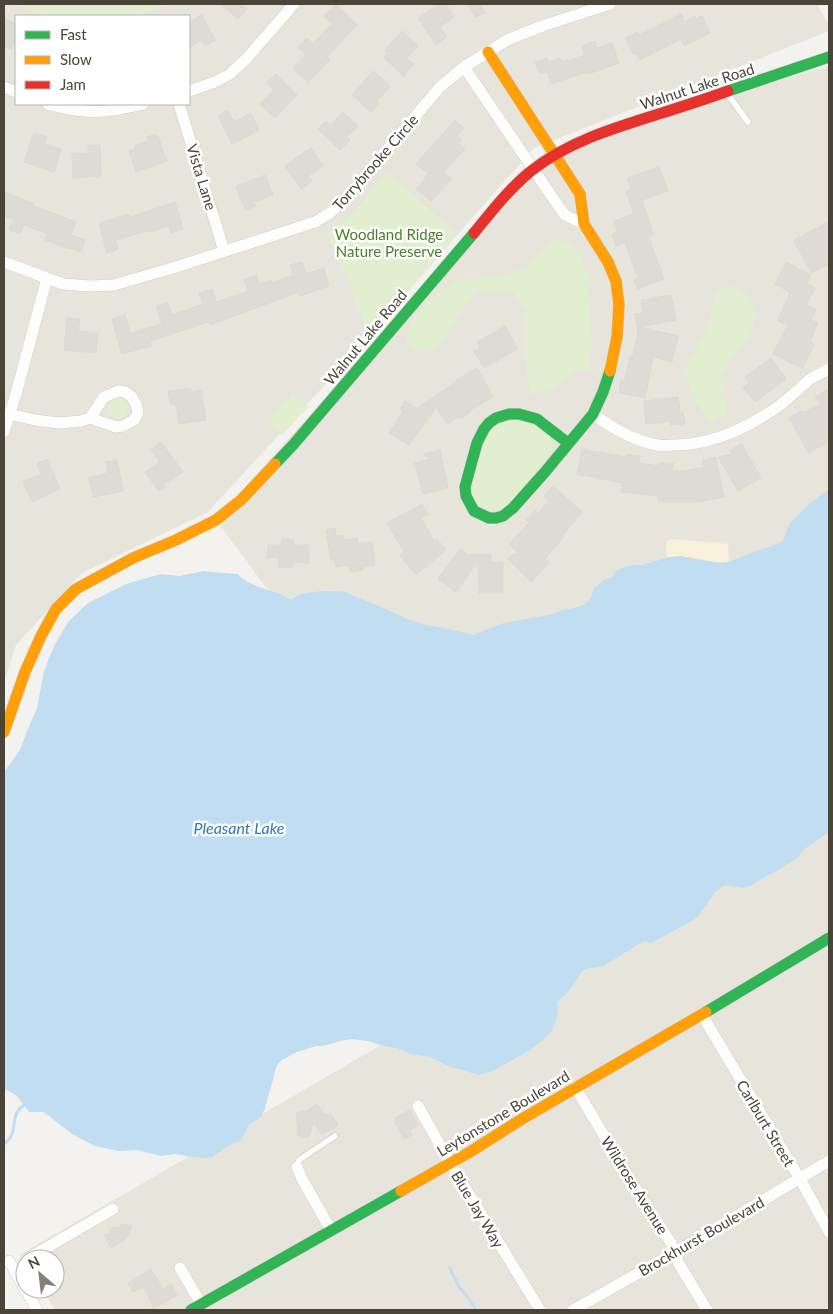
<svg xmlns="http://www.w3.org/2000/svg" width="833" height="1314" font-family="Lato,sans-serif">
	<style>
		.residential { fill: #e7e4dc }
		.green { fill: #e1eecf }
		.sand { fill: #f7f0da }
		.water { fill: #c0ddf1 }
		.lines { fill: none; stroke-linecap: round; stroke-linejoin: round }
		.stream { stroke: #c0ddf1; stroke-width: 3 }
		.building { fill: #dedbd6; stroke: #dcd9d4 }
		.lane-casing { stroke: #d2d0cb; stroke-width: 7 }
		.street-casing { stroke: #d2d0cb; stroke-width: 12 }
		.fast-casing { stroke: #d3cfc5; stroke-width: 12 }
		.slow-casing { stroke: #d3cfc5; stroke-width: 12 }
		.jam-casing { stroke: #d3cfc5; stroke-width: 12 }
		.lane { stroke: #fdfdfc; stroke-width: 5.5 }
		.street { stroke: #fdfdfc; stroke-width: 11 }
		.fast { stroke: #30b455; stroke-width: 11 }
		.slow { stroke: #ff9f0a; stroke-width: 11 }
		.jam { stroke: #e5322d; stroke-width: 11 }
		.labels { text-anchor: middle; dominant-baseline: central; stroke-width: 5; stroke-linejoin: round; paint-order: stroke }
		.street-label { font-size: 15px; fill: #4b4439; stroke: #fff }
		.park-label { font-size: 15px; fill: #4a7f2a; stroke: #fff }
		.water-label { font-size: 16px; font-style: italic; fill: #2e7ab2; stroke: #fff }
	</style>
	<rect width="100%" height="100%" fill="#f4f2ee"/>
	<g class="residential">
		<polygon points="4,4 14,4 44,16 16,16 16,104 189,104 189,16 139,16 170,4 817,4 829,25 829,31 534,148 457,235 387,172 352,216 328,233 370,336 208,512 82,573 16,645 4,682"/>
		<polygon points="829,66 829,523 370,728 216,520 498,204 554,154 593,135"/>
		<polygon points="829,785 829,1310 55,1310 42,1289 55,1289 55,1259 25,1259 25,1260 21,1254"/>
	</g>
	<g class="green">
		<polygon points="14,4 170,4 139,16 44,16"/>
		<polygon points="387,172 457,235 370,336 328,233 352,216"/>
		<polygon points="562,240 578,250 587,277 592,346 589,370 574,372 554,387 531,395 527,378 525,310 513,292 476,292 461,312 437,349 416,350 406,341 411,321 436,294 459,279 506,275 527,266 549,244"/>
		<polygon points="734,286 745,292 756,313 751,334 720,375 727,414 711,423 694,400 684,370 709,326 716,290"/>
		<polygon points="293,393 308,407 282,435 267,421"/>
		<circle cx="118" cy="409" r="10"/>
		<polygon points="504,421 529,421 550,437 553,442 553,445 552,452 506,508 492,511 476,505 471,492 486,436 490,430"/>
	</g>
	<polygon class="sand" points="672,539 728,544 729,562 716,562 689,557 667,558 666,545 668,540"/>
	<path class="water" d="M829 489V832L803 850 798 858 773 873 766 876 750 886 743 888 727 885 723 886 715 892 699 915 695 919 651 943 644 941 603 966 589 968 582 971 570 990 557 1002 558 1015 551 1032 541 1042 528 1051 493 1071 478 1075 460 1069 450 1067 436 1060 425 1056 410 1054 397 1048 383 1046 368 1041 352 1039 340 1041 324 1046H316L297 1052 282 1060 277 1065 265 1108 261 1117 249 1125 242 1139 240 1141 231 1144 212 1157 203 1158 191 1157 175 1154 161 1156 137 1150 119 1151 95 1146 72 1134 49 1116 43 1112H29L17 1096 4 1088V772L20 750 27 731 37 708 44 671 55 644 69 621 88 603 126 584 161 574 179 576 204 571 212 572 238 574C248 586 268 589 283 595 285 596 287 598 289 599 293 600 296 596 299 595 310 591 335 590 345 592L397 614 404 618 426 625 445 628 473 635 504 623 549 615 563 610 579 607 585 604 591 598 594 588 598 585 605 579 612 578 614 572 624 567 634 565H642L670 557 681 556 699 560 723 563 732 561 751 553 780 543 783 540 789 525 793 520 807 506Z"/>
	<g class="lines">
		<g class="stream">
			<path d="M4 1144C21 1132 7 1117 24 1105"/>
			<polyline points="450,1268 459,1287 467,1296 476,1310"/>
		</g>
	</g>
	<g class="building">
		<polygon points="221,4 240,4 247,9 238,19"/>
		<polygon points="336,4 357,25 327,57 330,59 308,83 293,68 306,54 298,47 307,38 313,44 332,24 324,16"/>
		<polygon points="440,4 446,4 454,17 440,27 447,37 436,45 418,18"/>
		<polygon points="468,4 480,4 485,13 475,17"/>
		<polygon points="681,14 684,22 695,16 696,19 702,16 710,33 684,46 681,39 639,60 636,53 634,55 625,38 638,32 639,35"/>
		<polygon points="202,15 215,40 205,46 202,40 189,48 189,22"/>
		<polygon points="4,18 16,24 16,39 11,49 4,46"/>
		<polygon points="402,31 418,46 407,58 414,64 405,74 405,77 384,58 388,53 385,50"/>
		<polygon points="595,41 597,48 612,43 619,63 588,74 587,72 551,84 547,72 539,74 535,62 547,58 548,62 560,58 562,61 568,59 569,61 585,55 582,46"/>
		<polygon points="373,71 390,86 377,101 379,103 371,112 352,95"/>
		<polygon points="276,74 297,95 275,118 260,104 274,90 267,83"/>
		<polygon points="228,110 234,122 251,113 259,130 232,144 218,116"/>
		<polygon points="343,112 358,126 347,137 350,140 340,150 318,129 326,121 330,125"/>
		<polygon points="455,120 464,128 457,136 462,140 458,143 465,149 444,172 452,179 431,201 416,189 426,178 425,176 428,173 416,164"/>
		<polygon points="34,133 47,137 44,144 61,149 54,172 24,162"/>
		<polygon points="157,134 167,161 136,172 129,151 136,148 135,146 148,141 147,137"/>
		<polygon points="100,145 101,176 73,178 72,154 88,153 88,146"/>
		<polygon points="311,148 323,166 308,176 312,181 301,189 285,166"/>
		<polygon points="659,167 668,191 642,200 653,234 648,235 664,279 638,289 634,280 638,278 625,243 616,246 612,234 618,232 614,221 634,214 626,191 631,189 627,178"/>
		<polygon points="265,175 273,195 254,202 256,206 245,210 236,186"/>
		<polygon points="4,192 33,203 32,205 76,222 71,235 85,240 81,252 70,248 69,249 45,240 48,234 24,225 20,234 9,230 13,220 4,216"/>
		<polygon points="175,202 183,229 171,233 169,226 151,232 151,230 116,240 118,249 107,253 99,223 130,214 130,217"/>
		<polygon points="829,222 829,264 811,273 794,240"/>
		<polygon points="302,262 306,274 324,268 329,286 300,296 299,292 210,325 209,322 150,341 151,346 122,354 112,319 125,315 130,333 162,324 156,306 168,303 172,315 203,304 199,293 212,289 216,302 248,291 244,280 256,275 259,284 271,280 272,283 293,275 290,265"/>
		<polygon points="786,262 811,275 807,284 815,288 806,305 816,309 811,320 818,323 810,342 814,344 802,368 773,354 788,325 778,321 790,292 775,284"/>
		<polygon points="671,295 676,320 640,327 678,336 672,362 653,357 645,398 619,393 621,380 625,380 630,356 633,356 638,333 635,314 643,313 641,300"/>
		<polygon points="67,318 80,319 78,331 98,333 96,353 64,350"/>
		<polygon points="505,326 518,349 484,368 474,351 480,348 477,342"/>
		<polygon points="771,358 786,379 755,402 743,387 749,382 745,377"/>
		<polygon points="477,368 493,397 470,410 471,412 460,419 459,417 447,424 436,407 409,445 389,433 403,411 400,409 405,401 418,409 420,406 457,381 456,380"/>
		<polygon points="190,388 191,392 201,390 206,420 179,424 176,405 171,405 168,391"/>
		<polygon points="829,389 829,441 809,453 789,418 802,411 803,413 820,404 815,397"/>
		<polygon points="678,397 680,412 683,412 685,424 671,425 671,421 646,424 644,401"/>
		<polygon points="161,442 183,472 164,484 166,487 159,491 145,472 160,462 151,449"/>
		<polygon points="742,444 761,478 738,491 718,457 732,454 730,450"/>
		<polygon points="582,449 626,457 626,454 640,456 639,463 659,466 659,463 673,463 672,471 684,471 704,467 703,460 716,457 724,497 698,502 658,502 658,496 621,492 622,483 577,474"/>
		<polygon points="440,450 448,488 423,494 415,463 431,459 423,454"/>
		<polygon points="47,459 60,489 32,502 23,482 41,474 37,464"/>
		<polygon points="117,460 123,491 93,497 89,478 108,473 106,462"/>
		<polygon points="553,486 582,512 563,535 564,536 545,559 549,563 531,582 508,559 513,554 519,554 509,544 529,523 526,520 535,510 538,513 549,501 544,496"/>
		<polygon points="422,504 428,514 421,518 434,541 437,539 446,550 416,575 400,555 404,552 387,523"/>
		<polygon points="335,528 336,536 343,535 344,540 357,538 358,544 372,542 375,565 363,567 363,570 350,572 349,565 336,567 335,560 331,560 326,530"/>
		<polygon points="282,539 294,539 294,545 309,545 309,563 293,562 292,568 278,567 279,558 267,558 268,545 281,545"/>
		<polygon points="460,549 468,555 491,554 491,562 503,562 503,593 479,593 478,561 456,592 438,579"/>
		<polygon points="317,1104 325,1115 330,1113 338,1125 322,1135 313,1122 309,1138 297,1135 298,1125 296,1119 297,1113 301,1111 307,1111"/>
		<polygon points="410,1110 418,1125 409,1130 412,1135 404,1139 395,1122 397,1121 395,1118"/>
		<polygon points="123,1224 132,1226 129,1234 124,1241 111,1248 104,1235 110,1233 110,1229 114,1227 117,1228"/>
		<polygon points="151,1269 163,1289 171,1284 177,1295 154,1308 143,1287 133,1292 128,1283"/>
	</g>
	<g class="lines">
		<defs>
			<g id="lane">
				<polyline points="726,92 748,122"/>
				<polyline points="297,1167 299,1160 335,1136"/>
			</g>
			<g id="street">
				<polyline points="464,67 559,207 565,215 584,224"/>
				<polyline points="4,87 16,92"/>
				<polyline points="189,91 215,82 230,74 247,58 294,4"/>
				<path d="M48 104C85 115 107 113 143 104"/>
				<polyline points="179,104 224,251"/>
				<polyline points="4,262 63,284 90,286 114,285 176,267 315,222 330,213 347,197 440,87 464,67 509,39 545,25 610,4"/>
				<polyline points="9,414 35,420 59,423 81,421 90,418 116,427 123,426 134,420 138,413 136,404 132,397 125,392 118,391 104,397 90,418"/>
				<path d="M593 414C612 428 634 441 658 445 663 446 669 445 674 445 710 445 741 431 770 412 785 403 796 391 809 380 815 376 823 372 829 369"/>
				<polyline points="4,431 16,394 47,278"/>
				<polyline points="702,1015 800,1179 829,1232"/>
				<polyline points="575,1087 636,1189 671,1243 679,1264 707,1310"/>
				<polyline points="418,1106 450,1163 540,1310"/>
				<polyline points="297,1167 302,1179 331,1230"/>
				<polyline points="27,1259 113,1209"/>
				<polyline points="9,1261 37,1310"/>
				<polyline points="180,1268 201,1304"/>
				<polyline points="573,1310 674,1253 829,1161"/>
			</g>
			<g id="fast">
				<polyline points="728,91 829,57"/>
				<polyline points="568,443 537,419 519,414 509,414 496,418 489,423 484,429 477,443 465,487 466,496 474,511 489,518 496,518 503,516 513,508 545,472 593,414 603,392 610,371"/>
				<polyline points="275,464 293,445 474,233"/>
				<polyline points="706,1012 829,938"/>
				<polyline points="191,1310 401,1191"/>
			</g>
			<g id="slow">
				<polyline points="488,52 580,194 584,224 608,262 616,281 619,305 617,337 610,371"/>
				<polyline points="4,732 25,672 41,636 56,609 76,589 133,558 176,540 216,520 241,500 275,464"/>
				<polyline points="401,1191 470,1152 522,1119 706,1012"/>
			</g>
			<path id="jam" d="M474 233C492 211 509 189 531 171 569 141 617 127 662 113 684 106 706 99 728 91"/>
		</defs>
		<use href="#lane" class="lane-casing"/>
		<use href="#street" class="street-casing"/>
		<use href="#fast" class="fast-casing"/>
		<use href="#slow" class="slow-casing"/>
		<use href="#jam" class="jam-casing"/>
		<use href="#lane" class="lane"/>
		<use href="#street" class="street"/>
		<use href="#fast" class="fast"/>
		<use href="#slow" class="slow"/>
		<use href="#jam" class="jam"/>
	</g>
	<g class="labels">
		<g class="street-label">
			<text transform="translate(697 86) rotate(-18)">Walnut Lake Road</text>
			<text transform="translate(375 162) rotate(-49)">Torrybrooke Circle</text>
			<text transform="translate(202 177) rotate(73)">Vista Lane</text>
			<text transform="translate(365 337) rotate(-50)">Walnut Lake Road</text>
			<text transform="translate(503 1113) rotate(-31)">Leytonstone Boulevard</text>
			<text transform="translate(766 1123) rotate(59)">Carlburt Street</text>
			<text transform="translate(635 1185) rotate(58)">Wildrose Avenue</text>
			<text transform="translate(478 1209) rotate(59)">Blue Jay Way</text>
			<text transform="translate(701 1236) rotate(-30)">Brockhurst Boulevard</text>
		</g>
		<g class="park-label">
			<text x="389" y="234">Woodland Ridge<tspan x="389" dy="17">Nature Preserve</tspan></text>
		</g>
		<g class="water-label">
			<text x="239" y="827">Pleasant Lake</text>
		</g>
	</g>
	<rect width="833" height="1314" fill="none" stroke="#4b4439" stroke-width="10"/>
	<rect x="15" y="15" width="175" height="90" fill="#ffffff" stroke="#b7b4b0"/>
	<rect x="25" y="31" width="25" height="8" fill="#30b455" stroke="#b7b4b0"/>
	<text x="60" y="40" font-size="15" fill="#4b4439">Fast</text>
	<rect x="25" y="56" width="25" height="8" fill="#ff9f0a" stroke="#b7b4b0"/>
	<text x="60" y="65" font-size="15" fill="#4b4439">Slow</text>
	<rect x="25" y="81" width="25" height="8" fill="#e5322d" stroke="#b7b4b0"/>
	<text x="60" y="90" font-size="15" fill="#4b4439">Jam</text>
	<g transform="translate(40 1274) rotate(332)"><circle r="24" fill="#ffffff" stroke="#b7b4b0"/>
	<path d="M0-4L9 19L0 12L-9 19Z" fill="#868178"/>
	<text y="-8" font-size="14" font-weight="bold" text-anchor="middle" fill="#4b4439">N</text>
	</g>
</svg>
